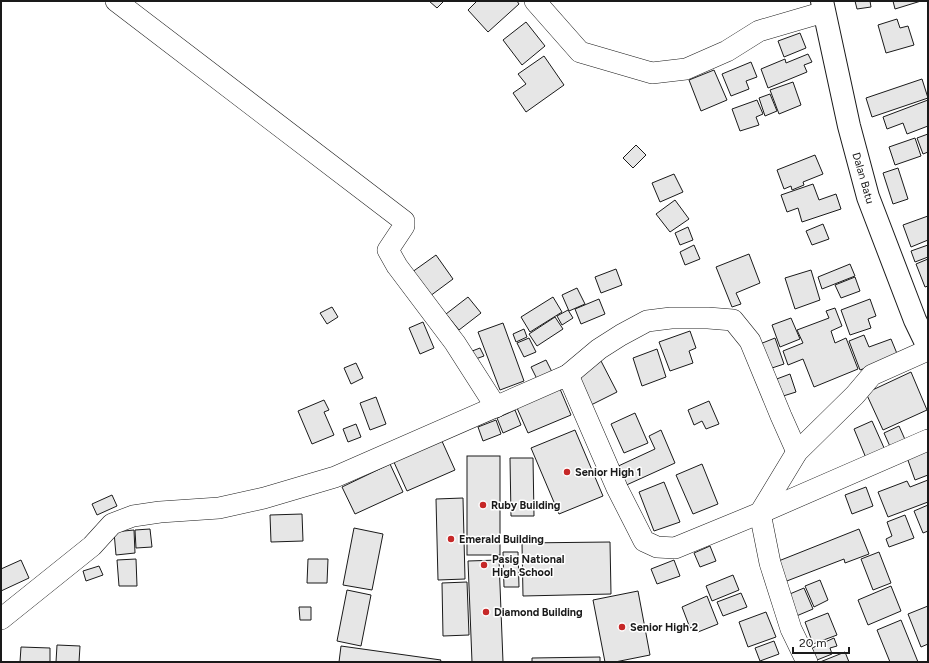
<svg xmlns="http://www.w3.org/2000/svg" width="929" height="663" font-family="Figtree,sans-serif">
	<style>
		.building { fill: #e6e6e6; stroke: #1a1a1a }
		.lines { fill: none; stroke-linecap: round; stroke-linejoin: round }
		.minor-casing { stroke: #1a1a1a; stroke-width: 22 }
		.major-casing { stroke: #1a1a1a; stroke-width: 24 }
		.minor { stroke: #fff; stroke-width: 21 }
		.major { stroke: #fff; stroke-width: 22 }
		.poi-dot { fill: #c62828; stroke: #fff; stroke-width: 1.5 }
		.labels { text-anchor: middle; dominant-baseline: central; stroke-width: 3; stroke-linejoin: round; paint-order: stroke }
		.street-label { font-size: 11px; fill: #1a1a1a; stroke: #fff }
		.poi-label { font-size: 11px; font-weight: bold; fill: #1a1a1a; stroke: #fff; text-anchor: start }
	</style>
	<rect width="100%" height="100%" fill="#fff"/>
	<g class="building">
		<polygon points="429,1 444,1 437,8"/>
		<polygon points="477,1 517,1 519,4 488,32 468,10"/>
		<polygon points="855,1 870,1 871,7 857,9"/>
		<polygon points="893,1 921,1 895,9"/>
		<polygon points="897,19 900,28 908,26 914,45 886,53 878,25"/>
		<polygon points="526,22 545,46 522,65 503,40"/>
		<polygon points="800,33 806,48 784,57 778,41"/>
		<polygon points="808,54 812,62 804,65 807,72 768,88 761,69 785,59 786,63"/>
		<polygon points="544,56 564,85 526,112 513,93 526,84 518,74"/>
		<polygon points="751,62 757,77 746,81 749,89 731,96 722,74"/>
		<polygon points="714,70 727,100 701,111 689,80"/>
		<polygon points="922,79 928,98 872,117 866,98"/>
		<polygon points="793,82 801,105 779,114 770,90"/>
		<polygon points="770,94 777,111 765,116 759,98"/>
		<polygon points="757,100 763,114 756,117 759,125 740,131 732,109"/>
		<polygon points="928,100 928,126 907,134 903,123 887,129 883,117"/>
		<polygon points="928,134 928,152 923,154 917,138"/>
		<polygon points="915,138 921,156 895,165 889,147"/>
		<polygon points="636,145 646,155 633,168 623,158"/>
		<polygon points="815,155 823,174 803,182 804,185 792,190 791,186 784,189 777,170"/>
		<polygon points="898,168 908,199 893,204 883,173"/>
		<polygon points="674,174 683,192 660,202 652,183"/>
		<polygon points="813,184 819,200 836,194 841,209 802,222 798,208 787,212 781,195"/>
		<polygon points="675,200 689,219 670,232 656,214"/>
		<polygon points="928,216 928,240 911,247 903,225"/>
		<polygon points="823,224 829,239 812,245 806,231"/>
		<polygon points="688,227 693,240 680,245 675,233"/>
		<polygon points="694,245 700,259 685,265 680,252"/>
		<polygon points="928,245 928,257 915,262 911,251"/>
		<polygon points="749,254 760,283 736,293 741,304 732,307 716,267"/>
		<polygon points="436,255 453,279 426,299 408,275"/>
		<polygon points="928,259 928,286 925,287 916,264"/>
		<polygon points="850,264 855,276 822,289 818,277"/>
		<polygon points="616,269 622,285 601,293 595,277"/>
		<polygon points="811,270 820,300 795,309 785,278"/>
		<polygon points="855,277 860,291 841,298 835,285"/>
		<polygon points="577,288 585,304 569,311 562,295"/>
		<polygon points="468,297 481,313 459,330 446,314"/>
		<polygon points="553,297 562,312 530,332 521,317"/>
		<polygon points="599,299 605,314 581,324 575,309"/>
		<polygon points="870,299 876,316 868,319 871,328 850,335 841,310"/>
		<polygon points="332,307 338,317 327,324 320,313"/>
		<polygon points="835,308 842,326 831,331 835,343 846,338 858,369 814,387 803,359 788,365 783,351 803,343 797,330 829,318 826,311"/>
		<polygon points="568,310 573,318 562,325 557,316"/>
		<polygon points="555,317 563,329 537,346 529,334"/>
		<polygon points="791,318 800,339 780,347 772,325"/>
		<polygon points="423,322 434,348 420,354 409,328"/>
		<polygon points="503,323 524,381 500,390 478,332"/>
		<polygon points="524,329 527,337 516,342 513,334"/>
		<polygon points="690,331 696,348 689,351 693,363 670,371 659,342"/>
		<polygon points="864,335 869,347 891,339 898,356 860,370 849,341"/>
		<polygon points="529,338 536,352 524,357 517,343"/>
		<polygon points="775,338 784,364 769,369 760,344"/>
		<polygon points="480,348 484,356 470,361 467,353"/>
		<polygon points="657,349 666,377 642,386 633,358"/>
		<polygon points="546,360 552,372 537,379 531,367"/>
		<polygon points="601,361 617,392 591,405 576,373"/>
		<polygon points="356,363 363,378 351,384 344,368"/>
		<polygon points="911,372 927,410 883,430 866,393"/>
		<polygon points="790,374 796,392 780,397 774,380"/>
		<polygon points="560,389 571,415 528,433 517,408"/>
		<polygon points="376,397 386,424 370,430 360,403"/>
		<polygon points="324,400 329,410 324,412 334,435 312,444 298,411"/>
		<polygon points="709,401 719,424 706,429 702,421 694,425 688,410"/>
		<polygon points="515,410 521,425 503,433 497,418"/>
		<polygon points="635,413 648,443 624,453 611,424"/>
		<polygon points="496,420 501,434 483,441 478,427"/>
		<polygon points="872,421 885,450 866,458 854,429"/>
		<polygon points="356,424 361,437 348,442 343,429"/>
		<polygon points="899,426 907,444 892,451 884,433"/>
		<polygon points="575,430 603,496 559,514 531,448"/>
		<polygon points="661,430 675,463 622,487 614,468 655,449 649,436"/>
		<polygon points="441,439 455,470 407,491 393,460"/>
		<polygon points="928,444 928,475 915,480 905,452"/>
		<rect x="467" y="456" width="33" height="99"/>
		<polygon points="510,458 533,458 534,516 511,516"/>
		<polygon points="390,464 403,492 355,514 342,487"/>
		<polygon points="702,464 718,504 693,514 676,475"/>
		<polygon points="928,480 928,502 888,517 878,492 907,481 910,487"/>
		<polygon points="664,482 680,522 654,531 639,492"/>
		<polygon points="866,487 873,506 852,514 845,495"/>
		<polygon points="112,495 117,506 97,515 92,504"/>
		<polygon points="463,498 465,579 438,580 436,499"/>
		<polygon points="928,505 928,531 923,533 914,511"/>
		<polygon points="302,514 303,541 271,542 270,515"/>
		<polygon points="905,515 914,538 889,547 886,539 892,536 887,522"/>
		<polygon points="354,528 383,534 372,590 343,585"/>
		<polygon points="150,529 152,547 136,548 135,530"/>
		<polygon points="859,529 869,554 845,563 844,559 779,584 771,564"/>
		<polygon points="134,530 135,553 116,555 114,532"/>
		<polygon points="610,542 611,594 523,596 522,543"/>
		<polygon points="710,546 716,561 700,567 694,553"/>
		<polygon points="503,552 518,552 519,587 504,587"/>
		<polygon points="879,552 891,583 873,590 861,559"/>
		<polygon points="136,559 137,586 119,586 117,560"/>
		<polygon points="308,559 328,559 327,583 307,583"/>
		<polygon points="21,560 29,578 1,591 1,569"/>
		<polygon points="499,560 503,662 472,662 468,561"/>
		<polygon points="674,560 680,576 657,584 651,569"/>
		<polygon points="99,566 103,575 86,581 83,571"/>
		<polygon points="733,575 739,590 712,601 706,586"/>
		<polygon points="820,580 828,600 814,607 805,586"/>
		<polygon points="467,582 469,635 443,636 442,583"/>
		<polygon points="891,586 901,611 868,625 858,600"/>
		<polygon points="804,588 813,609 794,617 785,596"/>
		<polygon points="347,590 371,595 361,646 337,641"/>
		<polygon points="638,591 650,655 615,662 605,662 593,600"/>
		<polygon points="741,593 747,607 723,616 717,602"/>
		<polygon points="707,596 718,624 698,632 695,626 690,628 682,607"/>
		<polygon points="928,606 928,644 921,647 908,614"/>
		<polygon points="299,607 311,607 311,620 300,620"/>
		<polygon points="766,612 776,637 748,647 739,622"/>
		<polygon points="828,613 837,635 813,644 805,622"/>
		<polygon points="901,620 918,662 890,662 877,630"/>
		<polygon points="834,638 837,646 830,648 832,654 817,660 812,648"/>
		<polygon points="774,641 779,654 760,661 755,648"/>
		<polygon points="57,645 80,646 79,662 56,662"/>
		<polygon points="341,646 441,660 440,662 339,662"/>
		<polygon points="21,647 50,648 50,662 20,662"/>
		<polygon points="845,652 849,662 820,662"/>
		<polygon points="600,657 600,662 532,662 532,658"/>
	</g>
	<g class="lines">
		<defs>
			<g id="minor">
				<polyline points="116,1 404,221 404,226 388,250 397,266 455,343 496,407"/>
				<polyline points="535,1 580,52 652,73 686,69 727,51 759,31 824,12"/>
				<polyline points="568,375 599,349 621,335 647,321 671,318 708,318 733,320 750,341 781,416 797,452"/>
				<polyline points="1,619 92,546 112,524 133,516 160,512 219,508 264,498 335,477 568,375 617,488 644,541 657,547 675,548 760,513 928,440"/>
				<polyline points="807,662 791,629 770,563 760,513 797,452 855,395 872,375 928,350"/>
			</g>
			<polyline id="major" points="822,1 849,126 868,197 915,320 928,347"/>
		</defs>
		<use href="#minor" class="minor-casing"/>
		<use href="#major" class="major-casing"/>
		<use href="#minor" class="minor"/>
		<use href="#major" class="major"/>
	</g>
	<g class="poi-dot">
		<circle cx="567" cy="472" r="4"/>
		<circle cx="483" cy="505" r="4"/>
		<circle cx="451" cy="539" r="4"/>
		<circle cx="484" cy="565" r="4"/>
		<circle cx="486" cy="612" r="4"/>
		<circle cx="622" cy="627" r="4"/>
	</g>
	<g class="labels">
		<g class="street-label">
			<text transform="translate(863 178) rotate(74)">Dalan Batu</text>
		</g>
		<g class="poi-label">
			<text x="575" y="472">Senior High 1</text>
			<text x="491" y="505">Ruby Building</text>
			<text x="459" y="539">Emerald Building</text>
			<text x="492" y="559">Pasig National<tspan x="492" dy="13">High School</tspan></text>
			<text x="494" y="612">Diamond Building</text>
			<text x="630" y="627">Senior High 2</text>
		</g>
	</g>
	<rect width="929" height="663" fill="none" stroke="#1a1a1a" stroke-width="4"/>
	<path d="M793 647v6h56v-6" fill="none" stroke="#1a1a1a" stroke-width="2"/>
	<text x="799" y="647" font-size="12" fill="#1a1a1a" stroke="#ffffff" stroke-width="3" paint-order="stroke">20 m</text>
</svg>
